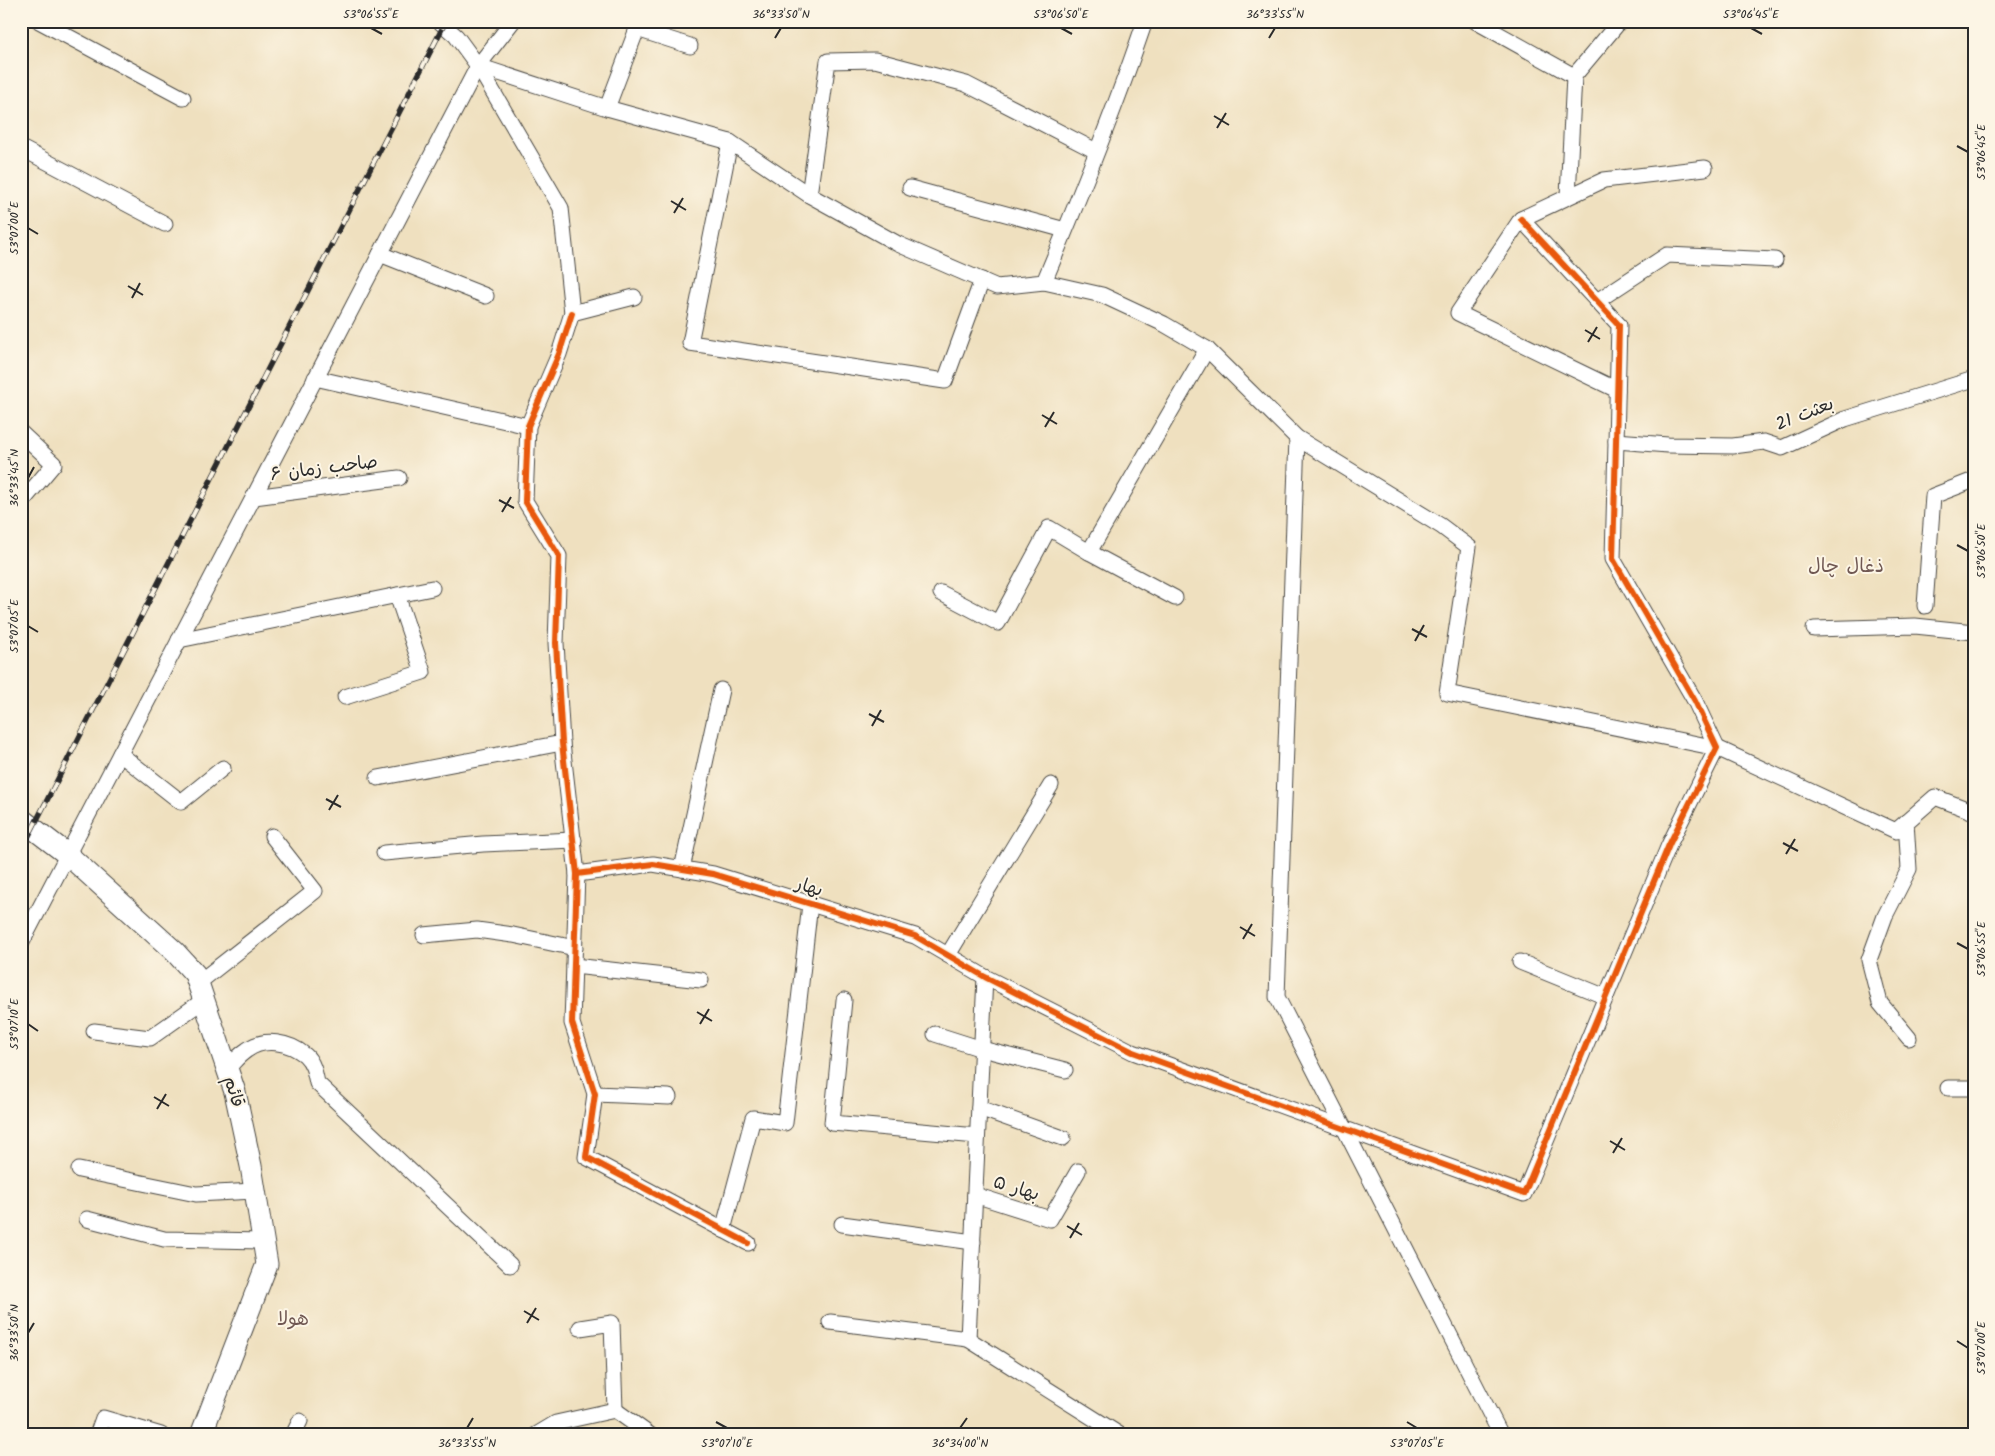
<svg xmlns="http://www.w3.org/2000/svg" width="1995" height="1456" font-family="Kalam,'Playpen Sans Arabic',sans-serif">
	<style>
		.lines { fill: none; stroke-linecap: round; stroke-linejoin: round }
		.street-casing { stroke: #484641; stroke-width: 17 }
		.secondary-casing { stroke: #484641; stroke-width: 23 }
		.street { stroke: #fff; stroke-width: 15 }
		.secondary { stroke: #fff; stroke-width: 21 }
		.rail-casing { stroke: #2b2b2b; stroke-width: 5.5 }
		.rail { stroke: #fcf5e5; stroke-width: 4; stroke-dasharray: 11; stroke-linecap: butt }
		.cycleway-casing { stroke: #fcf5e5; stroke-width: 9 }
		.cycleway { stroke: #e8590c; stroke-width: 6 }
		.ticks { fill: none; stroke: #2b2b2b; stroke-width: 2 }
		.labels { text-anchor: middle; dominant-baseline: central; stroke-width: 4; stroke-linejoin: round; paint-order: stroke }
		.street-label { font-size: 18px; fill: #2b2b2b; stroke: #fcf5e5 }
		.neighbourhood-label { font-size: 19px; fill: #705853; stroke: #fcf5e5 }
		.neatline { fill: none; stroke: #2b2b2b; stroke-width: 2 }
		.ticks-label { font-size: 12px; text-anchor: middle; fill: #2b2b2b }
	</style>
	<rect width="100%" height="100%" fill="#fcf5e5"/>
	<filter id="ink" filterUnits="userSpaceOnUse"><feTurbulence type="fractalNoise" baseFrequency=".02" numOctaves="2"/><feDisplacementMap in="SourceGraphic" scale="10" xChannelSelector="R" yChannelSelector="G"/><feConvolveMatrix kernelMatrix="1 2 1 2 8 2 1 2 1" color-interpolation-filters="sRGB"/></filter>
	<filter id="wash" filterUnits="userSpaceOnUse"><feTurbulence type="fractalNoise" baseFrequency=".0096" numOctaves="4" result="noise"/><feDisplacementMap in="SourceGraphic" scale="20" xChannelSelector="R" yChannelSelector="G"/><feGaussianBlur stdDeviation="1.12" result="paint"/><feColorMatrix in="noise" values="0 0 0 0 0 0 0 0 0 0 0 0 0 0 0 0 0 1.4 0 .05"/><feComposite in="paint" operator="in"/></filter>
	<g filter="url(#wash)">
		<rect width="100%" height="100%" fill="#efe0bf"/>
	</g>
	<g filter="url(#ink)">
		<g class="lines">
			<defs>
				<g id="street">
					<polyline points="39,21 183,98"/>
					<polyline points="439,21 456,36 478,66 561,208 572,313 634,297"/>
					<polyline points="1475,21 1574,76 1620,21"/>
					<polyline points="637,29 690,46"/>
					<path d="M478 66 607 108 730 142 809 195 898 244 997 287 1044 282C1080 196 1115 110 1145 21"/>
					<polyline points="607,108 640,21"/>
					<polyline points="730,142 690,343 945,381 982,280"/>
					<polyline points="21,148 165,224"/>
					<polyline points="910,188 1065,230"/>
					<polyline points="809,195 828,61 875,60 966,84 1096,151"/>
					<polyline points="1568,196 1574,76"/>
					<polyline points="380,254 486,296"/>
					<polyline points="1044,282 1102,295 1164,324 1207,349 1297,438 1441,526 1469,547 1447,693 1717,748 1896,831 1935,797 1974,812"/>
					<polyline points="1597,301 1667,255 1775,260"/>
					<polyline points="572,313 559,354 528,426 525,501 559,556 556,643 562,743 577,874 572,1023 595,1094 586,1157 748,1243"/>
					<polyline points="315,378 528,426"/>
					<polyline points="1617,390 1458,313 1521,219 1604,180 1705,168"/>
					<polyline points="21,433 54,464 21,503"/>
					<polyline points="1297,438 1277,997 1501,1435"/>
					<polyline points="1616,441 1668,445 1733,446 1764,442 1782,448 1845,419 1974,379"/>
					<polyline points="254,497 399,478"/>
					<polyline points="1089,552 1175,598"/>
					<polyline points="941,593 998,623 1049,528 1089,552 1207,349"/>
					<polyline points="1925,606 1933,496 1974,480"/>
					<polyline points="1814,629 1915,626 1974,632"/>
					<polyline points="179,640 432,588"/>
					<polyline points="345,697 423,672 397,595"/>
					<polyline points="120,754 181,802 223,768"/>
					<polyline points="378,778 562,743"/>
					<polyline points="1906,822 1909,869 1885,916 1869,960 1880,1003 1909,1038"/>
					<polyline points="384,853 483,844 574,840"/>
					<polyline points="682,869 721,690"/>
					<polyline points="577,874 653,864 713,874 915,936 985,977 1133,1052 1524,1194 1669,845 1717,748 1695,701 1613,559 1619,325 1521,219"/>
					<polyline points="424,935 477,930 513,935 575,948"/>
					<polyline points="21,944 478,66 513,21"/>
					<polyline points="948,955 1051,785"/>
					<polyline points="1520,962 1606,997"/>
					<polyline points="574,966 701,980"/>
					<polyline points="198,983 315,891 272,836"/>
					<polyline points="844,1000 832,1123 977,1136"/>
					<polyline points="94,1031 150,1038 204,1000"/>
					<polyline points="935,1034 982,1049 1065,1070"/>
					<path d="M227 1069C233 1063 239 1055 247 1050 264 1037 289 1042 305 1055 313 1062 315 1073 317 1083L510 1265"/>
					<polyline points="1948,1088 1974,1088"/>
					<polyline points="595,1094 669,1097"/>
					<polyline points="979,1108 1063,1138"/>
					<polyline points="79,1170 196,1194 255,1191"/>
					<polyline points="975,1195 1050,1219 1078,1171"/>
					<polyline points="87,1219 164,1239 263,1241"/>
					<polyline points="842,1224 973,1242"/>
					<polyline points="723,1230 753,1118 785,1123 810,904"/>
					<polyline points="830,1322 968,1339 985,977"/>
					<polyline points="580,1328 612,1323 615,1410"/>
					<polyline points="968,1339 1120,1435"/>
					<polyline points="97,1435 103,1418 161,1435"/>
					<polyline points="293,1435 300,1421"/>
					<polyline points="536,1435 556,1423 615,1410 650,1435"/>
				</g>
				<polyline id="secondary" points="21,819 68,855 175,952 195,974 235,1092 251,1166 267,1264 201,1435"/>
			</defs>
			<use href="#street" class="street-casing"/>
			<use href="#secondary" class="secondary-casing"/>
			<use href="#street" class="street"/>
			<use href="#secondary" class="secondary"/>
			<defs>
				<polyline id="rail" points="21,851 446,21"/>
			</defs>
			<use href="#rail" class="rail-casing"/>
			<use href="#rail" class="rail"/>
			<defs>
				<g id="cycleway">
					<polyline points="572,313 559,354 528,426 525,501 559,556 556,643 562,743 577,874 572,1023 595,1094 586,1157 748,1243"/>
					<polyline points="577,874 653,864 713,874 915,936 985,977 1133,1052 1524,1194 1669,845 1717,748 1695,701 1613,559 1619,325 1521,219"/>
				</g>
			</defs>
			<use href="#cycleway" class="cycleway-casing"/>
			<use href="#cycleway" class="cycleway"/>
		</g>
	</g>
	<path class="ticks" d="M371 28 382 34M1061 28 1072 34M1751 28 1762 34M775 38 781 28M1269 38 1275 28M1214 116 1229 125M1217 128 1226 113M1957 146 1968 152M671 201 686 210M674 213 683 198M28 228 38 234M128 286 143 295M132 298 140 283M1585 330 1600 339M1588 342 1597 327M1042 415 1057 424M1045 427 1054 412M28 478 34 467M499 500 514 508M502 512 511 497M1957 545 1968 551M28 626 38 632M1412 629 1427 637M1415 641 1424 625M869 714 884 722M872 726 881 710M326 799 341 807M329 810 338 795M1783 843 1798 851M1786 854 1795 839M1240 927 1255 936M1243 939 1252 924M1957 943 1968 949M697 1012 712 1021M28 1024 38 1031M700 1024 709 1009M154 1097 169 1106M157 1109 166 1094M1610 1141 1625 1150M1613 1153 1622 1138M1067 1226 1082 1235M1070 1238 1079 1223M524 1311 539 1320M527 1323 536 1308M28 1333 34 1323M1957 1341 1968 1348M716 1422 727 1428M1407 1422 1417 1428M467 1428 473 1418M960 1428 967 1418"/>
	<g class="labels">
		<g class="street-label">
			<text transform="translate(1805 415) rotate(-22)">بعثت 21</text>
			<text transform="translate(324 469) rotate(-7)">صاحب زمان ۶</text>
			<text transform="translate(809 888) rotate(17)">بهار</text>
			<text transform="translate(233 1092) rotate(74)">قائم</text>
			<text transform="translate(1016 1189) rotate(17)">بهار ۵</text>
		</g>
		<g class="neighbourhood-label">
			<text x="1846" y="567">ذغال چال</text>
			<text x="293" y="1320">هولا</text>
		</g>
	</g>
	<rect width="1995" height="1456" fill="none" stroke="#fcf5e5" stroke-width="55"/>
	<rect x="28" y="28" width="1940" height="1400" class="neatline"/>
	<g class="ticks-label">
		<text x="371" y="18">53°06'55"E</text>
		<text x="781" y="18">36°33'50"N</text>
		<text x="1061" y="18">53°06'50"E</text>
		<text x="1275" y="18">36°33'55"N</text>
		<text x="1751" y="18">53°06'45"E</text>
		<text transform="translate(1981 152) rotate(-90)" y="4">53°06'45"E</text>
		<text transform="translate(14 228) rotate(-90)" y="4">53°07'00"E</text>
		<text transform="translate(14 478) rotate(-90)" y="4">36°33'45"N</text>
		<text transform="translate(1981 551) rotate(-90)" y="4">53°06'50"E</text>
		<text transform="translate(14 626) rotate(-90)" y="4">53°07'05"E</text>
		<text transform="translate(1981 949) rotate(-90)" y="4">53°06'55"E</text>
		<text transform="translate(14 1024) rotate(-90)" y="4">53°07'10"E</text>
		<text transform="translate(14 1333) rotate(-90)" y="4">36°33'50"N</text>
		<text transform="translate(1981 1348) rotate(-90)" y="4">53°07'00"E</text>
		<text x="467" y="1447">36°33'55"N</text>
		<text x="727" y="1447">53°07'10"E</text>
		<text x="960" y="1447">36°34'00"N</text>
		<text x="1417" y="1447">53°07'05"E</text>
	</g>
</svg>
